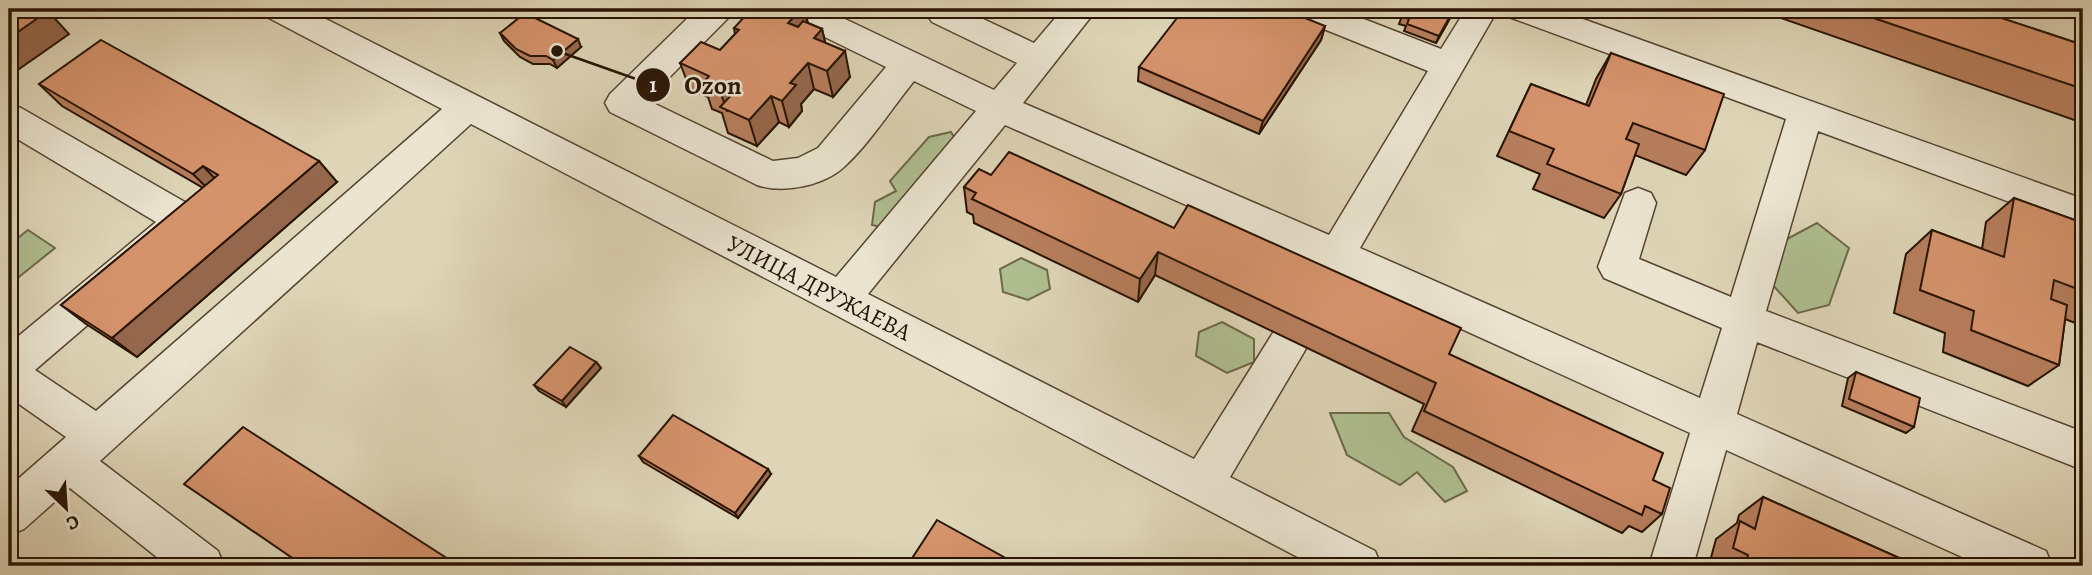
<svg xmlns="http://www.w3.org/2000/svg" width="2092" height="575" font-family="Alegreya,serif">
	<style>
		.green { fill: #afbe90; stroke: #6c694a; stroke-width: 2 }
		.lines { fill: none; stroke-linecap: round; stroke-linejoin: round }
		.minor-casing { stroke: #564430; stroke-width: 3 }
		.minor { fill: #eae4d0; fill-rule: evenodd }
		.wall { fill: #b77e5d; stroke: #281403; stroke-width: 2 }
		.shaded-wall { fill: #95674c; stroke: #281403; stroke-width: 2 }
		.building { fill: #d5936c; stroke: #281403; stroke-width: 2 }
		.labels { text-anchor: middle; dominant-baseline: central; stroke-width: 5; stroke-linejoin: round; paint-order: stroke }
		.street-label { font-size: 24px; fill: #281403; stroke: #eae4d0 }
		.leader { fill: none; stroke: #281403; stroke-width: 2.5 }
		.callout-dot { fill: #281403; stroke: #eae4d0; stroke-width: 2.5 }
		.mark-label { font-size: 21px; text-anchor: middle; font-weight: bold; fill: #fff }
		.callout-label { font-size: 26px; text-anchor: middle; font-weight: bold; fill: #281403; stroke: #eae4d0; stroke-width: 5; stroke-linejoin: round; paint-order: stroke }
	</style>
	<rect width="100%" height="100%" fill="#ded5b7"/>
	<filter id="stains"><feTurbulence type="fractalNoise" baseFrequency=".00286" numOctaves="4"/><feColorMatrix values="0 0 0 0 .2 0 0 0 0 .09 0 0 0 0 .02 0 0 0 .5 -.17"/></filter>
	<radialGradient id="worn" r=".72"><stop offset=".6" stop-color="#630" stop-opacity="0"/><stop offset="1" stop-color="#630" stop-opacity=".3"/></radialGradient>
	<g class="green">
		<polygon points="951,132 959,145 886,228 872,225 875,202 896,191 890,181 929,137"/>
		<polygon points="1817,223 1849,248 1829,305 1798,313 1770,282 1787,239"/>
		<polygon points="28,230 55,248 9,285 9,245"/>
		<polygon points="1021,258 1047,270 1050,289 1028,300 1003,292 1000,269"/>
		<polygon points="1222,322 1254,339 1254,362 1227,373 1196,356 1199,332"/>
		<polygon points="1330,413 1389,413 1404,437 1453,467 1467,491 1445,502 1417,472 1400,485 1347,455"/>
	</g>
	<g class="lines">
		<defs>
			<path id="minor" d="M263 9H306L836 277 976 111 914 81C892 108 870 143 845 166 824 186 783 194 757 185L610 112 605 103 610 94 697 9H733L729 17 647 100 773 161 798 158 818 148 886 67 784 17 780 9H824L994 90 1017 63 932 22 923 9H962L1034 43 1063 9H1097L1023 103 1329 235 1428 71 1294 17 1290 9H1338L1441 49 1466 9H1498L1360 248 1700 398 1722 328 1604 278 1598 267 1625 193 1638 188 1651 193 1656 203 1639 259 1731 297 1786 119 1509 17 1505 9H1555L2083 199V229L1818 131 1766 311 2083 432V470L1757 342 1737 414 2046 551 2052 566H1982L1726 450 1693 566H1649L1690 433 1345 276 1339 286 1325 291 1311 286 1306 275 1313 261 1005 125 868 294 1194 459 1276 328 1290 323 1304 328 1310 340 1304 352 1230 477 1375 551 1381 566H1315L471 124 100 461 218 551 224 566H168L70 488 24 529 9 535V487L66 437 9 397V344L156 222 9 134V104L21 108 197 209 203 220 197 231 35 370 96 411 442 109 267 17Z"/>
		</defs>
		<use href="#minor" class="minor-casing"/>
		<use href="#minor" class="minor"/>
	</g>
	<g class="wall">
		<polygon points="764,9 804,9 808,23 822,29 825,42 850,77 833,97 814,89 801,104 802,111 789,127 779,122 757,146 728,133 722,113 712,109 708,97 690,89 680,63 720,50 735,34 734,28 755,18"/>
		<polygon points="1002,9 1027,9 1021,16"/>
		<polygon points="1755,9 1974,9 2083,45 2083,123"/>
		<polygon points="1453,13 1436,43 1404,31 1406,26 1399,24 1402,16"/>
		<polygon points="1325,26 1321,40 1259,134 1138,81 1139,67"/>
		<polygon points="500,33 581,47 557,68 550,64 533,64 520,57 504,41"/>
		<polygon points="1611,53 1705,150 1686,175 1635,155 1621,194 1604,218 1533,189 1540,174 1497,156 1531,84 1586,105 1596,79"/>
		<polygon points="39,84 337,182 137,357 86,324 61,305 203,188 62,106"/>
		<polygon points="991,175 1449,354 1653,480 1662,514 1642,532 1629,526 1622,533 1412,431 1424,404 1155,275 1138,302 974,223 973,215 967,212 964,187"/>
		<polygon points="2014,198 2083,223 2083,326 2065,319 2059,365 2028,386 1943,352 1945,333 1894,313 1906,254 1932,230 1982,249 1986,222"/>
		<polygon points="596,362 601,368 566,407 539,391 534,385"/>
		<polygon points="1856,372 1914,427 1906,433 1842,406 1848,378"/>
		<polygon points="639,456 771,474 738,518 643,462"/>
		<polygon points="1763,497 1917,566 1712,566 1709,565 1716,539 1737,523 1739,515"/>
	</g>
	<g class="shaded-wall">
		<polygon points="801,9 804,9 810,32 788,23"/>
		<polygon points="1021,9 1027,9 1021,16"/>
		<polygon points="1454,9 1453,13 1436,43 1439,36"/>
		<polygon points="48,11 69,34 9,76 9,38"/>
		<polygon points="1325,26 1321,40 1259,134 1263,121"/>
		<polygon points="822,29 828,55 814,38"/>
		<polygon points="578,39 581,47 557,68 553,60"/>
		<polygon points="845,51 850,77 833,97 827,71"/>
		<polygon points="808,63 814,89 801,104 802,111 789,127 782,101 790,83"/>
		<polygon points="727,84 735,110 727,111 720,91"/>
		<polygon points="771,96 779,122 757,146 749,120"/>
		<polygon points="319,161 337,182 137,357 112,338"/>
		<polygon points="203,166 223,187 213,194 193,174"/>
		<polygon points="1158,252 1155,275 1138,302 1140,279"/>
		<polygon points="596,362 601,368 566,407 562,401"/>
		<polygon points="768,469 771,474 738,518 735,513"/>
	</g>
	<g class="building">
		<polygon points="9,9 43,9 48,11 9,38"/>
		<polygon points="764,9 801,9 788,23 798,27 803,21 822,29 814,38 845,51 827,71 808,63 790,83 796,85 782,101 771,96 749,120 720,107 737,89 727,84 720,91 703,83 709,76 680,63 701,42 720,50 739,30 734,28 746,15 755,18"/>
		<polygon points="1184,9 1283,9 1325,26 1263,121 1139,67"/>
		<polygon points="1406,9 1454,9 1439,36 1407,24 1409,19 1402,16"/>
		<polygon points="1847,9 1974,9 2083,45 2083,89"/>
		<polygon points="525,13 578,39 553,60 546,56 530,56 516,49 500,33"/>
		<polygon points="101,40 319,161 112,338 61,305 218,175 203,166 193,174 39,84"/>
		<polygon points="1611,53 1724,94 1705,150 1633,123 1626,139 1639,144 1621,194 1547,164 1554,149 1509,131 1531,84 1589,106"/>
		<polygon points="1009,152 1174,228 1188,205 1461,328 1449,354 1663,453 1653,480 1670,488 1662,514 1645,506 1642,515 1424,411 1436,383 1158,252 1140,279 972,199 976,193 964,187 979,169 991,175"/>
		<polygon points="2014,198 2083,223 2083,291 2054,280 2051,299 2067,305 2059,365 1971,330 1974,311 1920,290 1932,230 2004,257"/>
		<polygon points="570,347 596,362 562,401 534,385"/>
		<polygon points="1856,372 1920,398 1914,427 1849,399"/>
		<polygon points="673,415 768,469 735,513 639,456"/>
		<polygon points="243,427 459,566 304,566 184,484"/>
		<polygon points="1763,497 1917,566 1753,566 1746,563 1748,555 1733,548 1740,521 1755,529"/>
		<polygon points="937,520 1020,566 907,566"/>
	</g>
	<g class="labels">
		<g class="street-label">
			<text transform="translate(819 288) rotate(27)">УЛИЦА ДРУЖАЕВА</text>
		</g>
	</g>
	<path class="leader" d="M557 51L653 85"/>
	<g class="callout-dot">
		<circle cx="557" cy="51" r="7"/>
		<circle cx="653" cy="85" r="18"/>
	</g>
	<g class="mark-label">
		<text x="653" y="92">1</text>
	</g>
	<g class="callout-label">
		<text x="713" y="94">Ozon</text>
	</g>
	<rect width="2092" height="575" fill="none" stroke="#ded5b7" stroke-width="35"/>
	<rect x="10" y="10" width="2071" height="554" fill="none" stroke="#281403" stroke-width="3.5"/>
	<rect x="18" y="18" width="2057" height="540" fill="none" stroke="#281403" stroke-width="2"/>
	<g transform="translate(66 508) rotate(155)" stroke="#eae4d0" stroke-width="5" paint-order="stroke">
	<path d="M0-5L12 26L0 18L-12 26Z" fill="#281403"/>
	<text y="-10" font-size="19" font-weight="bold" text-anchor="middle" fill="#281403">С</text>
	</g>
	<rect width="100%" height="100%" filter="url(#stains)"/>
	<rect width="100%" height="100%" fill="url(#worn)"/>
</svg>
